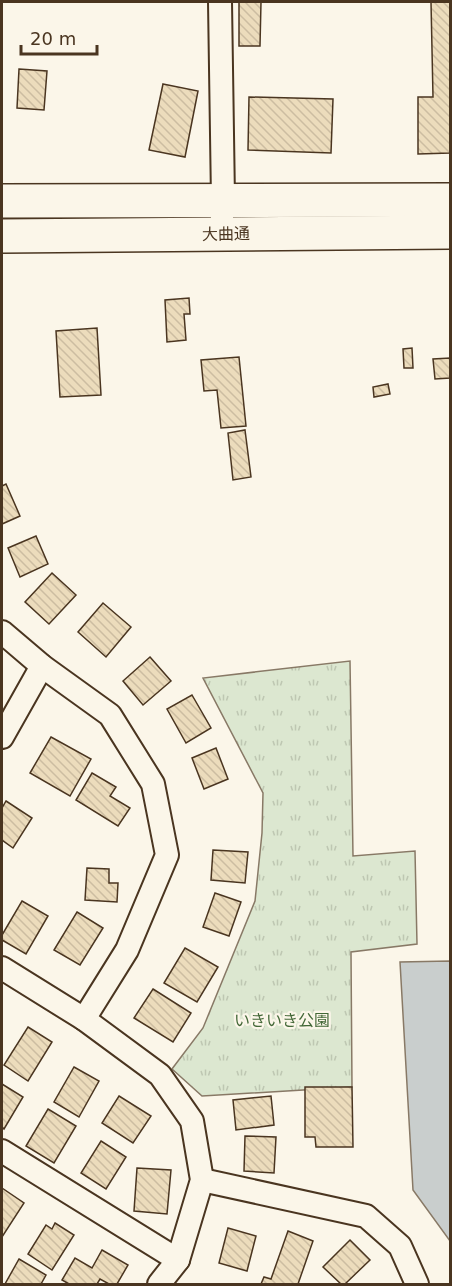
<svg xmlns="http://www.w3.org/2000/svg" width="452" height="1286" font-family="'DejaVu Sans','Noto Sans JP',sans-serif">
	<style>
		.park { fill: url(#park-tufts); stroke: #887966; stroke-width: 1.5 }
		.water { fill: #c9cecd; stroke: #887966; stroke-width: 1.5 }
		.building { fill: url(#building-back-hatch); stroke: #4a3520; stroke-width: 1.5 }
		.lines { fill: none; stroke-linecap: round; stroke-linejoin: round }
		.street-casing { stroke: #4a3520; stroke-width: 26 }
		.secondary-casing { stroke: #4a3520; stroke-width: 36 }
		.street { stroke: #fbf6e9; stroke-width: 22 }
		.secondary { stroke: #fbf6e9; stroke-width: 33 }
		.labels { text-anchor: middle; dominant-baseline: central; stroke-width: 4.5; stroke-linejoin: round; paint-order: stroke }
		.street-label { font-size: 16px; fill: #4a3520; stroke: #fbf6e9 }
		.park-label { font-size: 16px; fill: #436837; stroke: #fbf6e9 }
	</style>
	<defs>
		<pattern id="park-tufts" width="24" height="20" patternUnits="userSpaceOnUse" patternTransform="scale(1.5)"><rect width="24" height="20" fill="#dce7d0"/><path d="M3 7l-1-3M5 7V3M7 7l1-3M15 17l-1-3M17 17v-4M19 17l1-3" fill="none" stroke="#bec7b2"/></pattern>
		<pattern id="building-back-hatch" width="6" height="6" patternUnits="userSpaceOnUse" patternTransform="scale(1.5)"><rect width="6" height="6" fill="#ecdcbc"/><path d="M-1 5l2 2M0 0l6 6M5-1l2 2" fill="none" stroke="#ccbda1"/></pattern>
	</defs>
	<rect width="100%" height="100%" fill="#fbf6e9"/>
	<polygon class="park" points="350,661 353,856 415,851 417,944 351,952 352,1087 202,1096 172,1069 203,1028 255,901 262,833 263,793 203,678"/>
	<polygon class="water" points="450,961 450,1241 413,1190 400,962"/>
	<g class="building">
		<polygon points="239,2 261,2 260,46 239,46"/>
		<polygon points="431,2 450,2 450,153 418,154 418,97 433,97"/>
		<polygon points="19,69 47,71 44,110 17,108"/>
		<polygon points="163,84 198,91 185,157 149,150"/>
		<polygon points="249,97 333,99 331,153 248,150"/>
		<polygon points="189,298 190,314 184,314 186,340 167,342 165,300"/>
		<polygon points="97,328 101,395 60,397 56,331"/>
		<polygon points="412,348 413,368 404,368 403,349"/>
		<polygon points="239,357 246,426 221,428 217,390 204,391 201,360"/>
		<polygon points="450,358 450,378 435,379 433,359"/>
		<polygon points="388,384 390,394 374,397 373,387"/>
		<polygon points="245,430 251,477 233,480 228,433"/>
		<polygon points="6,484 20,516 2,524 2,486"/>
		<polygon points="36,536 48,564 20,577 8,548"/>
		<polygon points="52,573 76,595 49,624 25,602"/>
		<polygon points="103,603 131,627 106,657 78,632"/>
		<polygon points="150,657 171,681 143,705 123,681"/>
		<polygon points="192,695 211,728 186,743 167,709"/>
		<polygon points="51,737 91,759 70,796 30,773"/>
		<polygon points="216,748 228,779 204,789 192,758"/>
		<polygon points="92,773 116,787 110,796 130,808 118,826 76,800"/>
		<polygon points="6,801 32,818 13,848 2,840 2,808"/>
		<polygon points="213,850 248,852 245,883 211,880"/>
		<polygon points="87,868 109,869 109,883 118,883 117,902 85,900"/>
		<polygon points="215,893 241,902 229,936 203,927"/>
		<polygon points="22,901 48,916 26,954 2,940 2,935"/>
		<polygon points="77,912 103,928 80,965 54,950"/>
		<polygon points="185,948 218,967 197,1002 164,983"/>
		<polygon points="153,989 191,1013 173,1042 134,1018"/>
		<polygon points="28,1027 52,1042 28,1081 4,1065"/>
		<polygon points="74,1067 99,1081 79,1117 54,1102"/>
		<polygon points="2,1084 23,1097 4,1129 2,1127"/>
		<polygon points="305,1087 352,1087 353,1147 316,1147 315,1137 305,1137"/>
		<polygon points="119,1096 151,1116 133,1143 102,1123"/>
		<polygon points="271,1096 274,1125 236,1130 233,1100"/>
		<polygon points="48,1109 76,1126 54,1163 26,1146"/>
		<polygon points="245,1136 276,1137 274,1173 244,1171"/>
		<polygon points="101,1141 126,1157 106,1189 81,1173"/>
		<polygon points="137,1168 171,1170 167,1214 134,1211"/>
		<polygon points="2,1188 24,1203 2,1237"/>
		<polygon points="55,1223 74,1235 52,1270 28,1254 46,1225 52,1229"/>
		<polygon points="228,1228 256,1236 247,1271 219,1263"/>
		<polygon points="288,1231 313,1241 298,1284 261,1284 264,1277 271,1279"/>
		<polygon points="350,1240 370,1260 345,1284 341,1284 323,1267"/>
		<polygon points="102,1250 128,1265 117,1284 109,1284 100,1279 97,1284 69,1284 62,1280 75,1258 92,1268"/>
		<polygon points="19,1259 46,1275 41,1284 5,1284"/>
	</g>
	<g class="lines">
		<defs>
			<g id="street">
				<polyline points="220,2 223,200 221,234"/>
				<polyline points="2,632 42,666 110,715 153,784 167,855 127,950 84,1019"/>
				<polyline points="2,737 42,666"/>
				<polyline points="2,968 84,1019 160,1075 192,1121 202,1180 178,1260 159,1284"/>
				<polyline points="2,1151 178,1260"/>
				<polyline points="202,1180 366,1216 400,1246 417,1284"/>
			</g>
			<g id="secondary">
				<polyline points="2,201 450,200"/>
				<polyline points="2,236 450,232"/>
			</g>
		</defs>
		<use href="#street" class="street-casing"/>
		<use href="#secondary" class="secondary-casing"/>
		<use href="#street" class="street"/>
		<use href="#secondary" class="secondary"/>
	</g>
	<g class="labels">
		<g class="street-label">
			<text transform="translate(226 234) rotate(-1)">大曲通</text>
		</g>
		<g class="park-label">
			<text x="282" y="1020">いきいき公園</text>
		</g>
	</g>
	<rect width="452" height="1286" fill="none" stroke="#4a3520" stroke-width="6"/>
	<path d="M21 45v9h76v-9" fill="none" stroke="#4a3520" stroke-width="3"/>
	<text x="30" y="45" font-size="18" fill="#4a3520" stroke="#fbf6e9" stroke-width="4.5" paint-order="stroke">20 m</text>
</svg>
